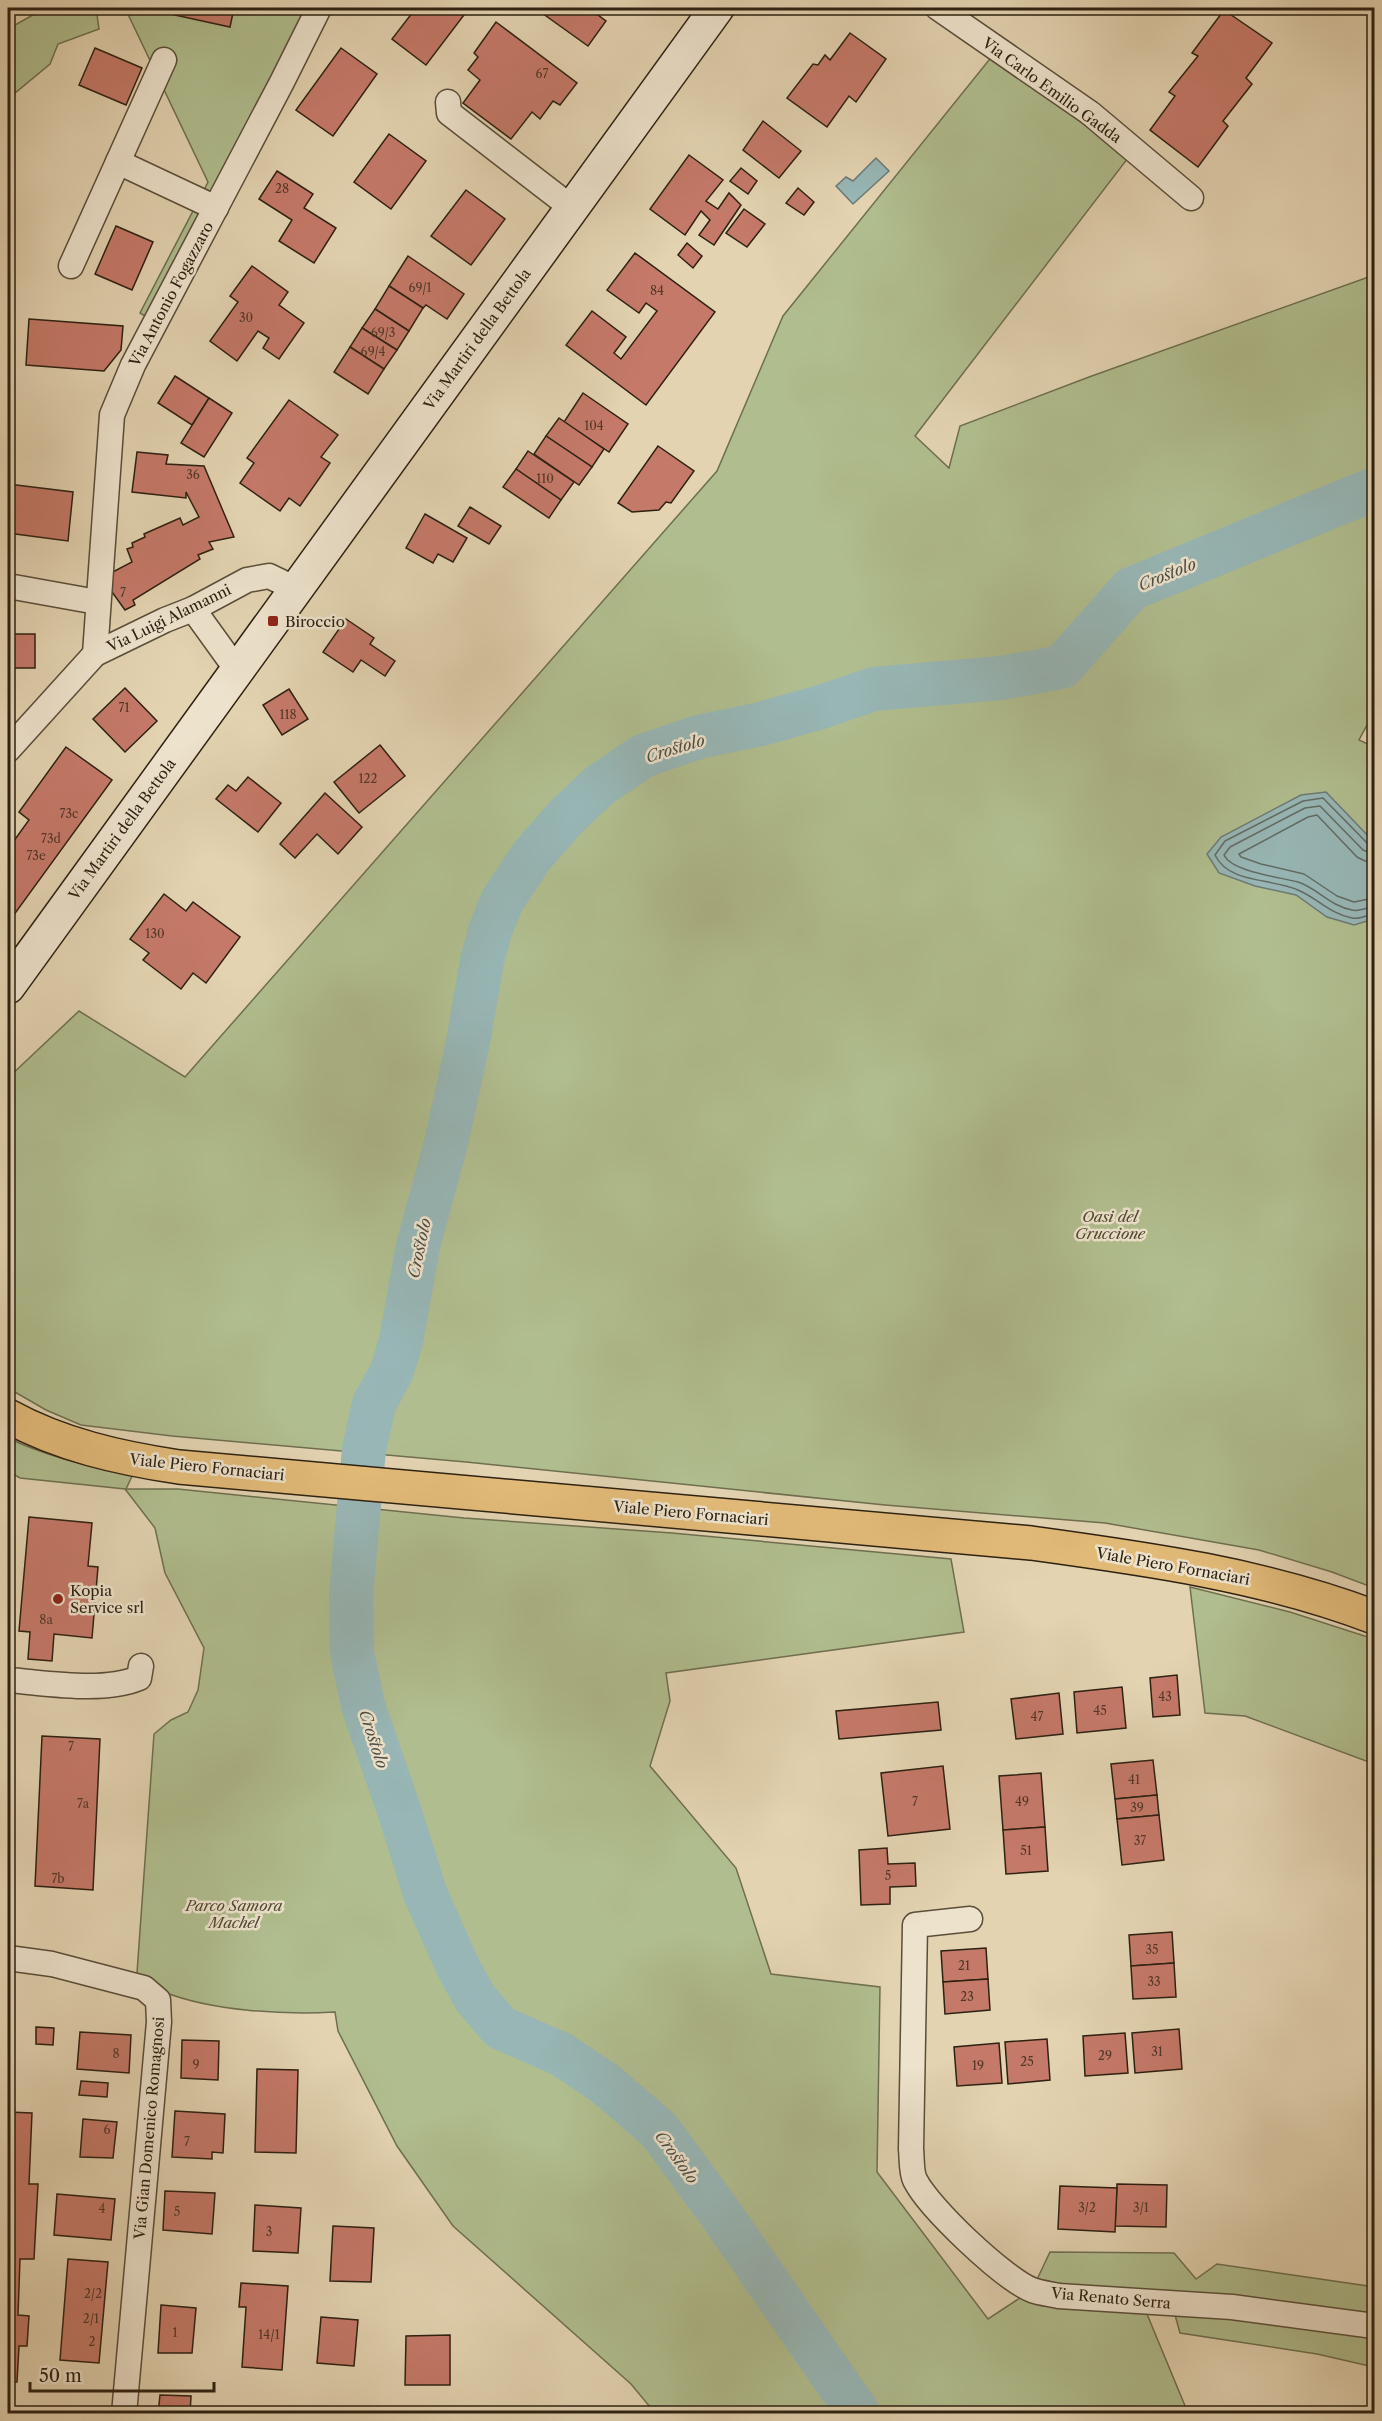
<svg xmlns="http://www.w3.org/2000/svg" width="1382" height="2421" font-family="'Libre Caslon Text',serif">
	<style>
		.green { fill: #b0bd8e; stroke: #6e6f50; stroke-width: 1.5 }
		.water { fill: #97b6b5; stroke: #6d7a74; stroke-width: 1.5 }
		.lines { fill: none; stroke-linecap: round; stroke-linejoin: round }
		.shore { stroke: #626c64; stroke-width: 1.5 }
		.river { stroke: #97b6b5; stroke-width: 44 }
		.building { fill: #c57969; stroke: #2d2112; stroke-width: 1.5 }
		.minor-casing { stroke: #5a4e3a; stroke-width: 27 }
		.secondary-casing { stroke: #2d2112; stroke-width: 36 }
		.primary-casing { stroke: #2d2112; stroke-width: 36 }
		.minor { stroke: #ede2cc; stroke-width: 24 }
		.secondary { stroke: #ede2cc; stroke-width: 33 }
		.primary { stroke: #e2ba78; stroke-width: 33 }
		.poi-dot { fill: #8f2418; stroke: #ede2cc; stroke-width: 2 }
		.labels { text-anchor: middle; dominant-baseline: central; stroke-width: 5; stroke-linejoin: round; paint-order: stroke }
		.number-label { font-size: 12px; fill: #533728 }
		.street-label { font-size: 15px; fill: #2d2112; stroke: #ede2cc }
		.poi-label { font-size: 15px; fill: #2d2112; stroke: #ede2cc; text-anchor: start }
		.park-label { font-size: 15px; font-style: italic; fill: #4e4831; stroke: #ede2cc }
		.water-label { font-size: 16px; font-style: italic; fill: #4d4e43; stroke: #ede2cc }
	</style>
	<rect width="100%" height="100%" fill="#e3d3b1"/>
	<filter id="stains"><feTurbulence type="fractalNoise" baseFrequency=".00333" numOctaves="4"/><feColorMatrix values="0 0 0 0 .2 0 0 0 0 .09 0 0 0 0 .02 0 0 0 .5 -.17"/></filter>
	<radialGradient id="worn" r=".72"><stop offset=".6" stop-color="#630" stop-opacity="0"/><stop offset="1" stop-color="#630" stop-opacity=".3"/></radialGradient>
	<g class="green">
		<polygon points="45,8 96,8 99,29 58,44 50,64 15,93 8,95 8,29"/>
		<polygon points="125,8 319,8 156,323 140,313 208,182"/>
		<polygon points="993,55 1128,158 915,436 949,468 960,426 1089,377 1374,275 1374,712 1359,740 1374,747 1374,1588 1332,1572 1259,1550 1105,1523 885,1505 466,1462 172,1436 81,1425 46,1410 8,1388 8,1078 79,1011 185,1077 717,471 783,316"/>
		<path d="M8 1438C48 1457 89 1467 133 1474L126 1489H178L464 1518 672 1533 951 1559 964 1632 666 1673 670 1701 650 1766 736 1868 771 1974 880 1987 877 2172 988 2319 1032 2290 1050 2252 1174 2253 1196 2279 1217 2264 1368 2286 1374 2292V2367L1317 2354 1180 2333 1172 2304 1142 2302 1188 2413H655L631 2384 453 2226 397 2146 338 2031 335 2012C283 2015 212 2011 164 1992 154 1988 145 1979 137 1973L154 1734 171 1720 188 1712 198 1690 204 1648 165 1573 155 1528 125 1489 20 1478 8 1471Z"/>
		<polygon points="1190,1587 1290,1612 1374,1639 1374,1764 1245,1716 1205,1713"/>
	</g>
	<g class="water">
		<polygon points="876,158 889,171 853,204 836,186 846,177 853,181"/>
		<polygon points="1326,792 1374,842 1374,919 1354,925 1327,917 1296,895 1255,886 1219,873 1207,854 1221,837 1301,795"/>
	</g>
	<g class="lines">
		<g class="shore">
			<path d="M1374 846 1368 844 1323 798 1303 801 1225 841 1215 855C1229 884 1272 878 1298 890 1317 898 1330 914 1352 918 1359 920 1367 915 1374 914"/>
			<path d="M1374 854 1363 850 1320 806 1305 808 1230 847 1224 855C1232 872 1280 877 1298 882 1317 888 1330 906 1352 910 1359 912 1367 907 1374 907"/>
			<polyline points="1374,863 1365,861 1357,857 1317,815 1308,817 1239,854 1241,857 1261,864 1304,874 1337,896 1354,902 1374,898"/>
		</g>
		<polyline class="river" points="859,2414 720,2213 659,2130 607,2085 561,2054 501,2028 475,1998 457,1965 425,1893 400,1813 364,1709 352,1653 351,1595 364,1449 374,1404 392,1371 401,1341 418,1246 446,1143 468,1042 482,961 490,931 502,901 531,857 566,817 599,786 643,756 699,737 761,724 821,707 874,689 1001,678 1062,667 1131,589 1374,489"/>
	</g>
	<g class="building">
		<polygon points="162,8 234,8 230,27 161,12"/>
		<polygon points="416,8 454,8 464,15 426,65 392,39"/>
		<polygon points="535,8 597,8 594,12 606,21 588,46"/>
		<polygon points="1224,10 1272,43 1246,78 1252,84 1223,121 1228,126 1198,167 1150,130 1175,96 1169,92 1198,56 1192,53"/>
		<polygon points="496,22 577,83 560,105 553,101 540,119 532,112 511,139 463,103 480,80 468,70 478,57 474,53"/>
		<polygon points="850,33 886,59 856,102 849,96 827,127 787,98 813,64 818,65 825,55 830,60"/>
		<polygon points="95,48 142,68 126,105 79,85"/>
		<polygon points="341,48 377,74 333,136 296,110"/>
		<polygon points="763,121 801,151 779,178 743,150"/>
		<polygon points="389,134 426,161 391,209 354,182"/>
		<polygon points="689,155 723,180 706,201 718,209 729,193 741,205 714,245 699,235 710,220 701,211 685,235 650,209"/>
		<polygon points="741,168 757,181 748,194 730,181"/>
		<polygon points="277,171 313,194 304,208 336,228 314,263 279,241 292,220 259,199"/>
		<polygon points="798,188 814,202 804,215 786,203"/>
		<polygon points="466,190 505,219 471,265 431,236"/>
		<polygon points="744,209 765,224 747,247 726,233"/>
		<polygon points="116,226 153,242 132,290 95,274"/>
		<polygon points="687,243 702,256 693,268 678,255"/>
		<polygon points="635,253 715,312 646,405 566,345 592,311 626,337 614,353 621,359 657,311 646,303 639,313 607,290"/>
		<polygon points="408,256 464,294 447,319 426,305 423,308 389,286"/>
		<polygon points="252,266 288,292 279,305 304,323 279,359 263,348 269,338 258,331 237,361 210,341 238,302 230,296"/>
		<polygon points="389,286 423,308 409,331 375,309"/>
		<polygon points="375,309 409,331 397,350 362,328"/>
		<polygon points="29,319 123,326 121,350 104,371 26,365"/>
		<polygon points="362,328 397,350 384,369 350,347"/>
		<polygon points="350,347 384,369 368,394 334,372"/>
		<polygon points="175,376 209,398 192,425 158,403"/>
		<polygon points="583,393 628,424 609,452 564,422"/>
		<polygon points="209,398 232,413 204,457 181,443"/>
		<polygon points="289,400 338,435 321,457 330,463 300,506 289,498 280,511 240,483 254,463 247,458"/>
		<polygon points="559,418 604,449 592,467 546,436"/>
		<polygon points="546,436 592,467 579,485 534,454"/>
		<polygon points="658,446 694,471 671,503 666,502 659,510 632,512 618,503"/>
		<polygon points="528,451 574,482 561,500 516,469"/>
		<polygon points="137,452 168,455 166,464 204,466 234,537 209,542 213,549 198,555 200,559 133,600 135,605 125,610 112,592 109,574 132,562 127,549 133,547 132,543 145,537 144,534 180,518 183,525 199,517 186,492 186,498 132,492"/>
		<polygon points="516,469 561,500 549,518 503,487"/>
		<polygon points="8,484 73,492 68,541 8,533"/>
		<polygon points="470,507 501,526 489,544 458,526"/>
		<polygon points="425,514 467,538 453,562 438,554 433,563 406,548"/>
		<polygon points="346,619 374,638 370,644 395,661 385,676 361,660 353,672 323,652"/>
		<polygon points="8,634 35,634 35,668 10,668 10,687 8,687"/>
		<polygon points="125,688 157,721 125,752 93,719"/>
		<polygon points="289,689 308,719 282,735 263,705"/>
		<polygon points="380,745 405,776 359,813 334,782"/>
		<polygon points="66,747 112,780 8,923 8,849 29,820 19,812"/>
		<polygon points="248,777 281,803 258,832 216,799 228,785 236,791"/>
		<polygon points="325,793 362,827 338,854 317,834 295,858 280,844"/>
		<polygon points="164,894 186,911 193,902 240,937 206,983 193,973 181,989 143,960 149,953 130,939"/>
		<polygon points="29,1517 92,1523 88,1566 98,1567 92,1638 54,1634 52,1661 28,1659 30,1632 19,1631"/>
		<polygon points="1177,1675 1180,1715 1153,1717 1150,1678"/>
		<polygon points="1122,1687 1126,1728 1077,1733 1074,1692"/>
		<polygon points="1059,1693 1063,1734 1016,1739 1011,1699"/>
		<polygon points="938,1702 941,1730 839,1739 836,1711"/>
		<polygon points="42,1736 100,1739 93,1890 35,1886"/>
		<polygon points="1153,1760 1157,1795 1115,1799 1111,1764"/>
		<polygon points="943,1766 950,1829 888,1836 881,1773"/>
		<polygon points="1041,1773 1045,1827 1003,1830 999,1776"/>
		<polygon points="1157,1795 1159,1815 1117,1819 1115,1799"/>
		<polygon points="1159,1815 1164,1860 1122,1865 1117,1819"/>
		<polygon points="1045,1827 1048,1871 1006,1874 1003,1830"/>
		<polygon points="887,1848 888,1864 915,1863 916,1886 890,1887 890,1904 861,1905 859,1850"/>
		<polygon points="1172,1932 1174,1963 1131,1966 1129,1935"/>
		<polygon points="986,1948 988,1979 943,1982 941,1951"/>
		<polygon points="1174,1963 1176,1997 1133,1999 1131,1966"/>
		<polygon points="988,1979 990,2010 945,2014 943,1982"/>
		<polygon points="36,2027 54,2028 53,2045 36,2044"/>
		<polygon points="1179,2029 1182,2069 1135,2073 1132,2033"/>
		<polygon points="80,2032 131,2035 129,2073 77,2069"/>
		<polygon points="1125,2033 1128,2073 1085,2076 1083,2036"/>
		<polygon points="1047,2039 1050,2080 1008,2084 1005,2042"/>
		<polygon points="182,2040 219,2041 218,2080 181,2078"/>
		<polygon points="999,2043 1002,2083 957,2086 954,2047"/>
		<polygon points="257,2069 298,2070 296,2153 255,2152"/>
		<polygon points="81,2081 108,2083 107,2097 79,2095"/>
		<polygon points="175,2111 225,2114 223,2153 212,2152 212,2159 172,2157"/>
		<polygon points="8,2112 32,2113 29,2184 38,2184 34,2259 20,2259 18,2315 29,2316 27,2346 19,2346 17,2382 8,2382"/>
		<polygon points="83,2119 117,2122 113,2158 80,2157"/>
		<polygon points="1117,2184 1167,2185 1166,2227 1115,2226"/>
		<polygon points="1060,2186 1117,2188 1115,2232 1058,2229"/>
		<polygon points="165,2191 215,2193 212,2234 163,2230"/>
		<polygon points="57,2194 115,2199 111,2240 54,2235"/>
		<polygon points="255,2205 301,2208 298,2253 253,2251"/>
		<polygon points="333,2226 374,2228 371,2282 330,2281"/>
		<polygon points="68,2259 108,2262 99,2363 60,2360"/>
		<polygon points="241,2283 288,2286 282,2370 242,2367 246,2307 239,2307"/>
		<polygon points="161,2305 196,2308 192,2353 158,2353"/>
		<polygon points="321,2317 358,2320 354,2366 317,2363"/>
		<polygon points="450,2335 450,2385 405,2385 406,2336"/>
		<polygon points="160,2395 191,2396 190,2414 158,2414"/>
		<polygon points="228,2410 263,2412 263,2414 227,2414"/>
	</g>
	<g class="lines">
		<defs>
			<g id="minor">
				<polyline points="938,8 1090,113 1191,198"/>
				<polyline points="448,102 449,113 572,208"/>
				<polyline points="118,162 216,208"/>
				<polyline points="71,266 164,60"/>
				<polyline points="8,586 97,602"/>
				<polyline points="193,609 237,670"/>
				<polyline points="95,654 112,415 133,365 282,82 319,8"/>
				<polyline points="8,750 95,654 165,620 193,609 247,580 269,576 296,589"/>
				<path d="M8 1680C47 1683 103 1693 139 1678L141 1666"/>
				<path d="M970 1919 915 1925 911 2149C912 2158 911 2172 915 2180 929 2208 1003 2278 1032 2290 1040 2293 1050 2294 1059 2296L1232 2307 1374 2326"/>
				<polyline points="8,1958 52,1964 144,1988 158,2000 159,2022 124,2414"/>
			</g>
			<polyline id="secondary" points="8,987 717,8"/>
			<path id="primary" d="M8 1416C61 1445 119 1458 179 1467L1031 1543C1148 1559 1264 1575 1374 1617"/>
		</defs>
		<use href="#minor" class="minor-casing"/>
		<use href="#secondary" class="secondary-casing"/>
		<use href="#primary" class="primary-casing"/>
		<use href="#minor" class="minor"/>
		<use href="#secondary" class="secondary"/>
		<use href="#primary" class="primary"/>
	</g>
	<g class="poi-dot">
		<rect x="267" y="615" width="12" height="12" rx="3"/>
		<circle cx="58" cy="1599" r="6"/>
	</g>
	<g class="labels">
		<g class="number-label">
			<text x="542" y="73">67</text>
			<text x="282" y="188">28</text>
			<text x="420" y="287">69/1</text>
			<text x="657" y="290">84</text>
			<text x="246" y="317">30</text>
			<text x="383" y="332">69/3</text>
			<text x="373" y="351">69/4</text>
			<text x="594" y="425">104</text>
			<text x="193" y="474">36</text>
			<text x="545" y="478">110</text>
			<text x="123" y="592">7</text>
			<text x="124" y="707">71</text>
			<text x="288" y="714">118</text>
			<text x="368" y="778">122</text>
			<text x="69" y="813">73c</text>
			<text x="51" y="838">73d</text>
			<text x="36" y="855">73e</text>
			<text x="155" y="933">130</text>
			<text x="46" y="1619">8a</text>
			<text x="1165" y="1696">43</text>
			<text x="1100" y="1710">45</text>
			<text x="1037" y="1716">47</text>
			<text x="71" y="1746">7</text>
			<text x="1134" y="1779">41</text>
			<text x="915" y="1801">7</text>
			<text x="1022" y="1801">49</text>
			<text x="83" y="1803">7a</text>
			<text x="1137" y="1807">39</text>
			<text x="1140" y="1840">37</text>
			<text x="1026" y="1850">51</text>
			<text x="888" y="1875">5</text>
			<text x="58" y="1878">7b</text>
			<text x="1152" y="1949">35</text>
			<text x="964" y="1965">21</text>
			<text x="1154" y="1981">33</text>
			<text x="967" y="1996">23</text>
			<text x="1157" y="2051">31</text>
			<text x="116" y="2053">8</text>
			<text x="1105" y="2055">29</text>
			<text x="1027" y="2061">25</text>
			<text x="196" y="2064">9</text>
			<text x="978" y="2065">19</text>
			<text x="107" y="2129">6</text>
			<text x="187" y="2141">7</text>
			<text x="1087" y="2207">3/2</text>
			<text x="1141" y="2207">3/1</text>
			<text x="102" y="2208">4</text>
			<text x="177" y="2211">5</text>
			<text x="269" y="2231">3</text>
			<text x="93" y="2293">2/2</text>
			<text x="91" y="2318">2/1</text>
			<text x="175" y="2332">1</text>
			<text x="269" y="2334">14/1</text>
			<text x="92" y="2341">2</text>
		</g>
		<g class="street-label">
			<text transform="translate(1052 90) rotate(36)">Via Carlo Emilio Gadda</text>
			<text transform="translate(171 294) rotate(-62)">Via Antonio Fogazzaro</text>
			<text transform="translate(477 339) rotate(-54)">Via Martiri della Bettola</text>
			<text transform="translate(169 618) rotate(-26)">Via Luigi Alamanni</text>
			<text transform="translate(122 829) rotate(-54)">Via Martiri della Bettola</text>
			<text transform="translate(207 1467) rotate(6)">Viale Piero Fornaciari</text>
			<text transform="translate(691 1513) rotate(5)">Viale Piero Fornaciari</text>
			<text transform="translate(1173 1566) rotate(10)">Viale Piero Fornaciari</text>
			<text transform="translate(149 2128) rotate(-85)">Via Gian Domenico Romagnosi</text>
			<text transform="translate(1111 2298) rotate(5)">Via Renato Serra</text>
		</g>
		<g class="poi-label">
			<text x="285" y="621">Biroccio</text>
			<text x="70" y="1590">Kopia<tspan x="70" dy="17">Service srl</tspan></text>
		</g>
		<g class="park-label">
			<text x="1110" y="1216">Oasi del<tspan x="1110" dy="17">Gruccione</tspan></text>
			<text x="234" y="1905">Parco Samora<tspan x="234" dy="17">Machel</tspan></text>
		</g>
		<g class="water-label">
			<text transform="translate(1167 574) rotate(-22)">Crostolo</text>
			<text transform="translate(675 748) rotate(-17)">Crostolo</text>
			<text transform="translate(419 1248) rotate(-78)">Crostolo</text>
			<text transform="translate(374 1739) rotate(72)">Crostolo</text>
			<text transform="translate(677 2157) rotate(54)">Crostolo</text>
		</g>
	</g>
	<rect width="1382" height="2421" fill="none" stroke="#e3d3b1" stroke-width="30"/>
	<rect x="9" y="9" width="1364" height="2403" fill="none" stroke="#2d2112" stroke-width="3"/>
	<rect x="15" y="15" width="1352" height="2391" fill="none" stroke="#2d2112" stroke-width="1.5"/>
	<path d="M30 2382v9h184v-9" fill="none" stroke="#2d2112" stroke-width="3"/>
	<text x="39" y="2382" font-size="18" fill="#2d2112" stroke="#ede2cc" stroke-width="4.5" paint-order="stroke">50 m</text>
	<rect width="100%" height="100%" filter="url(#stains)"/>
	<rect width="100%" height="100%" fill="url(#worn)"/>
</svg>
